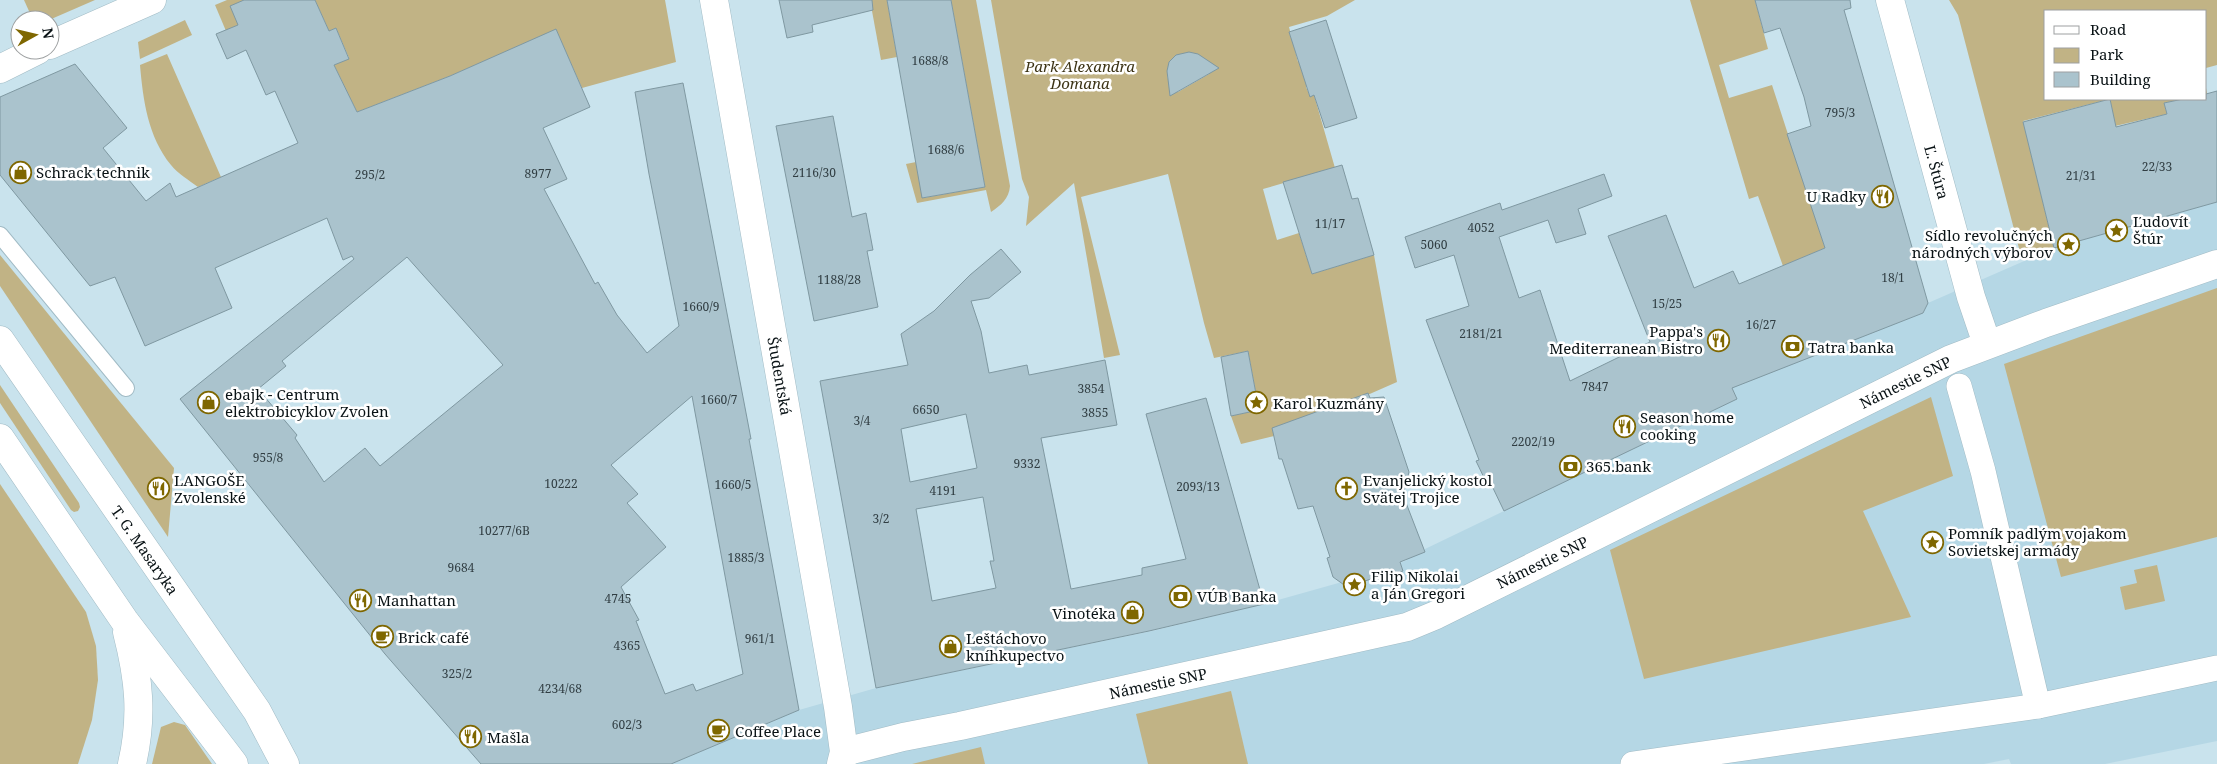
<svg xmlns="http://www.w3.org/2000/svg" width="2217" height="764" font-family="'Noto Serif',serif">
	<style>
		.built { fill: #b5d7e5 }
		.green { fill: #c1b385; fill-rule: evenodd }
		.building { fill: #aac3cd; stroke: #7f98a1; fill-rule: evenodd }
		.lines { fill: none; stroke-linecap: round; stroke-linejoin: round }
		.service-casing { stroke: #a1bbc5; stroke-width: 18 }
		.pedestrian-casing { stroke: #a1bbc5; stroke-width: 26 }
		.minor-casing { stroke: #a1bbc5; stroke-width: 29 }
		.tertiary-casing { stroke: #a1bbc5; stroke-width: 29 }
		.service { stroke: #fff; stroke-width: 16 }
		.pedestrian { stroke: #fff; stroke-width: 25 }
		.minor { stroke: #fff; stroke-width: 28 }
		.tertiary { stroke: #fff; stroke-width: 28 }
		.labels { text-anchor: middle; dominant-baseline: central; stroke-width: 5; stroke-linejoin: round; paint-order: stroke }
		.number-label { font-size: 12px; fill: #313e43 }
		.park-label { font-size: 15px; font-style: italic; fill: #3d3416; stroke: #fff }
		.poi-label { font-size: 15px; fill: #091215; stroke: #fff; text-anchor: start }
		.street-label { font-size: 15px; fill: #091215; stroke: #fff }
	</style>
	<rect width="100%" height="100%" fill="#c9e3ed"/>
	<polygon class="built" points="2217,202 2217,741 2105,764 2011,764 2009,759 1984,764 671,764 799,710 876,688 1152,631 1264,604 1342,582 1347,587 1360,583 1361,578 1369,574 1373,583 1403,571 1400,563 1407,560 1408,555 1423,553 1425,549 1737,399 1732,387 1923,313 1928,303 2054,248"/>
	<g class="green">
		<polygon points="24,0 95,0 49,20 33,20"/>
		<polygon points="227,0 244,0 238,25 226,31 215,5"/>
		<polygon points="315,0 665,0 676,62 582,88 556,30 450,76 357,112 334,65 349,58 336,28 329,31"/>
		<polygon points="870,0 887,0 897,57 881,60"/>
		<path d="M951 0H976L1010 186C1009 199 1001 205 991 212L986 190 917 203 906 164 916 162 923 198 985 187Z"/>
		<path d="M991 0H1355L1327 16 1289 27 1298 62 1303 61 1311 85 1306 87 1310 96 1314 95 1335 168 1263 189 1277 240 1299 233 1312 274 1374 255 1397 382 1274 436 1241 444 1231 416 1259 410 1248 351 1214 358 1204 323 1168 174 1081 197 1120 355 1104 358 1074 183 1026 226 1029 197 1022 179ZM1176 55 1208 67 1209 74 1178 92C1164 82 1164 67 1176 55Z"/>
		<polygon points="1690,0 1755,0 1768,49 1719,65 1729,98 1772,85 1825,248 1783,266 1758,196 1749,199"/>
		<polygon points="1949,0 2217,0 2217,65 2206,68 2206,11 2046,11 2046,99 2206,99 2206,88 2211,113 2179,100 2164,103 2167,114 2115,126 2110,99 2023,121 2054,248 2021,256 1958,15"/>
		<polygon points="185,20 192,35 140,59 138,42"/>
		<path d="M167 54 221 177 198 187C189 180 178 174 171 165 148 137 143 100 140 65Z"/>
		<polygon points="0,255 174,468 168,537 0,286"/>
		<polygon points="2217,288 2217,537 2061,577 2004,364"/>
		<polygon points="0,385 79,503 80,507 78,511 74,512 71,510 0,403"/>
		<polygon points="1931,397 1953,476 1863,511 1911,617 1644,679 1610,550"/>
		<polygon points="0,484 86,612 96,646 98,680 92,720 78,764 0,764"/>
		<polygon points="2157,565 2165,601 2125,610 2120,587 2137,583 2134,570"/>
		<polygon points="1231,691 1248,764 1148,764 1136,714"/>
		<polygon points="174,722 185,725 212,764 152,764 161,727"/>
		<polygon points="981,747 985,764 912,764"/>
	</g>
	<g class="building">
		<path d="M244 0H315L329 31 336 28 349 59 334 65 357 112 450 76 556 29 590 107 543 128 567 179 544 189 595 284 598 282 617 315 647 353 679 326 649 174 635 92 683 83 751 439H749L799 710 671 764H481L385 654 180 399 354 259 352 256 343 260 327 218 215 268 232 308 145 346 115 277 90 286 0 175V97L75 64 127 128 103 148 146 201 170 183 176 197 298 143 275 91 266 95 246 50 227 59 216 34 238 25 230 6ZM407 257 503 365 380 466 365 448 324 482 295 438 297 435 258 389 286 366 282 361ZM692 396 743 674 696 691 693 684 665 694 636 621 639 620 621 587 666 547 627 503 638 494 611 465Z"/>
		<polygon points="779,0 872,0 873,10 812,25 813,32 787,38"/>
		<polygon points="887,0 951,0 985,187 922,198"/>
		<polygon points="1755,0 1850,0 1851,8 1844,10 1928,303 1923,313 1732,388 1737,399 1504,511 1492,486 1489,488 1476,461 1479,460 1426,320 1469,306 1454,255 1415,268 1405,237 1500,203 1502,210 1604,174 1612,196 1578,209 1586,234 1556,243 1548,220 1499,237 1519,298 1540,290 1570,381 1650,342 1608,236 1666,215 1694,288 1733,271 1739,284 1825,248 1787,134 1811,126 1804,97 1780,28 1764,33"/>
		<polygon points="1326,20 1357,118 1325,128 1314,95 1310,97 1289,32"/>
		<polygon points="1189,52 1198,54 1219,68 1170,96 1167,71 1169,62 1176,55"/>
		<polygon points="2217,91 2217,202 2054,248 2023,122 2110,99 2116,127 2167,114 2164,103 2183,99 2206,99 2206,94"/>
		<polygon points="833,116 852,217 866,213 873,250 867,251 878,307 814,321 776,126"/>
		<polygon points="1342,165 1352,199 1358,198 1374,255 1312,274 1283,182"/>
		<path d="M1001 249 1021 272 989 298 971 301 981 331 989 373 1027 365 1029 375 1105 360 1117 425 1041 438 1071 589 1142 575V568L1186 559 1146 414 1206 398 1264 604 1149 631 876 688 820 381 908 365 901 334 934 311 970 275ZM966 414 977 468 910 482 901 429ZM983 497 994 561H990L996 588 932 601 916 509Z"/>
		<polygon points="1248,351 1259,410 1231,416 1221,357"/>
		<polygon points="1368,393 1370,398 1384,397 1409,472 1403,495 1425,552 1400,562 1403,571 1373,583 1371,579 1347,587 1333,577 1327,558 1330,557 1313,506 1298,509 1282,459 1279,459 1272,428"/>
	</g>
	<g class="lines">
		<defs>
			<polyline id="service" points="0,235 126,388"/>
			<g id="pedestrian">
				<polyline points="1959,386 1983,471 2038,706"/>
				<polyline points="1633,764 2038,706 2217,668"/>
			</g>
			<g id="minor">
				<polyline points="714,0 838,707 844,752 841,764"/>
				<polyline points="1890,0 1971,297 1987,344"/>
				<polyline points="50,45 152,0"/>
				<polyline points="0,69 38,50"/>
				<polyline points="844,752 903,737 960,726 1407,627 1436,615 1951,359 2046,323 2217,264"/>
			</g>
			<g id="tertiary">
				<polyline points="0,340 257,711 285,764"/>
				<polyline points="0,438 124,620 234,764"/>
				<path d="M127 632C139 679 143 716 132 764"/>
			</g>
		</defs>
		<use href="#service" class="service-casing"/>
		<use href="#pedestrian" class="pedestrian-casing"/>
		<use href="#minor" class="minor-casing"/>
		<use href="#tertiary" class="tertiary-casing"/>
		<use href="#service" class="service"/>
		<use href="#pedestrian" class="pedestrian"/>
		<use href="#minor" class="minor"/>
		<use href="#tertiary" class="tertiary"/>
	</g>
	<defs>
		<symbol id="shop-ring" viewBox="-11 -11 22 22"><circle r="9.5" fill="#fff" stroke="#7f6700" stroke-width="1.5"/><path d="M-5-2.5h2.3a2.7 3.5 0 0 1 5.4 0H5L5.5 6h-11ZM-1.5-2.5h3a1.5 2.3 0 0 0-3 0Z" fill="#7f6700"/></symbol>
		<symbol id="restaurant-ring" viewBox="-11 -11 22 22"><circle r="9.5" fill="#fff" stroke="#7f6700" stroke-width="1.5"/><path d="M-5-6h1v4h1v-4h1v4h1v-4h1v5L-1.5 .5V6h-2V.5L-5-1ZM5-6V6H3V1.5H1.5Q1.5-4 5-6Z" fill="#7f6700"/></symbol>
		<symbol id="sight-ring" viewBox="-11 -11 22 22"><circle r="9.5" fill="#fff" stroke="#7f6700" stroke-width="1.5"/><path d="M0-6L1.8-2.2L6-1.7L2.9 1.2L3.7 5.4L0 3.3L-3.7 5.4L-2.9 1.2L-6-1.7L-1.8-2.2Z" fill="#7f6700"/></symbol>
		<symbol id="bank-ring" viewBox="-11 -11 22 22"><circle r="9.5" fill="#fff" stroke="#7f6700" stroke-width="1.5"/><path d="M-6-4H6V4H-6ZM0-2.3a2.3 2.3 0 1 0 0 4.6a2.3 2.3 0 1 0 0-4.6Z" fill="#7f6700"/></symbol>
		<symbol id="church-ring" viewBox="-11 -11 22 22"><circle r="9.5" fill="#fff" stroke="#7f6700" stroke-width="1.5"/><path d="M-1.2-6h2.4v3.5h3.3v2.4h-3.3V6h-2.4V-.1h-3.3v-2.4h3.3Z" fill="#7f6700"/></symbol>
		<symbol id="cafe-ring" viewBox="-11 -11 22 22"><circle r="9.5" fill="#fff" stroke="#7f6700" stroke-width="1.5"/><path d="M-5.5-4.5H6V0H3Q3 3.5 0 3.5H-2.5Q-5.5 3.5-5.5 0ZM3-3.2v2h1.7v-2ZM-6 4.5H4V6H-6Z" fill="#7f6700"/></symbol>
	</defs>
	<g fill-rule="evenodd">
		<use href="#shop-ring" x="8" y="160" width="25" height="25"/>
		<use href="#restaurant-ring" x="1870" y="184" width="25" height="25"/>
		<use href="#sight-ring" x="2104" y="218" width="25" height="25"/>
		<use href="#sight-ring" x="2056" y="232" width="25" height="25"/>
		<use href="#restaurant-ring" x="1706" y="328" width="25" height="25"/>
		<use href="#bank-ring" x="1780" y="334" width="25" height="25"/>
		<use href="#shop-ring" x="196" y="390" width="25" height="25"/>
		<use href="#sight-ring" x="1244" y="390" width="25" height="25"/>
		<use href="#restaurant-ring" x="1612" y="414" width="25" height="25"/>
		<use href="#bank-ring" x="1558" y="454" width="25" height="25"/>
		<use href="#restaurant-ring" x="146" y="476" width="25" height="25"/>
		<use href="#church-ring" x="1334" y="476" width="25" height="25"/>
		<use href="#sight-ring" x="1920" y="530" width="25" height="25"/>
		<use href="#sight-ring" x="1342" y="572" width="25" height="25"/>
		<use href="#bank-ring" x="1168" y="584" width="25" height="25"/>
		<use href="#restaurant-ring" x="348" y="588" width="25" height="25"/>
		<use href="#shop-ring" x="1120" y="600" width="25" height="25"/>
		<use href="#cafe-ring" x="370" y="624" width="25" height="25"/>
		<use href="#shop-ring" x="938" y="634" width="25" height="25"/>
		<use href="#cafe-ring" x="706" y="718" width="25" height="25"/>
		<use href="#restaurant-ring" x="458" y="724" width="25" height="25"/>
	</g>
	<g class="labels">
		<g class="number-label">
			<text x="930" y="60">1688/8</text>
			<text x="1840" y="112">795/3</text>
			<text x="946" y="149">1688/6</text>
			<text x="2157" y="166">22/33</text>
			<text x="814" y="172">2116/30</text>
			<text x="538" y="173">8977</text>
			<text x="370" y="174">295/2</text>
			<text x="2081" y="175">21/31</text>
			<text x="1330" y="223">11/17</text>
			<text x="1481" y="227">4052</text>
			<text x="1434" y="244">5060</text>
			<text x="1893" y="277">18/1</text>
			<text x="839" y="279">1188/28</text>
			<text x="1667" y="303">15/25</text>
			<text x="701" y="306">1660/9</text>
			<text x="1761" y="324">16/27</text>
			<text x="1481" y="333">2181/21</text>
			<text x="1595" y="386">7847</text>
			<text x="1091" y="388">3854</text>
			<text x="719" y="399">1660/7</text>
			<text x="926" y="409">6650</text>
			<text x="1095" y="412">3855</text>
			<text x="862" y="420">3/4</text>
			<text x="1533" y="441">2202/19</text>
			<text x="268" y="457">955/8</text>
			<text x="1027" y="463">9332</text>
			<text x="561" y="483">10222</text>
			<text x="733" y="484">1660/5</text>
			<text x="1198" y="486">2093/13</text>
			<text x="943" y="490">4191</text>
			<text x="881" y="518">3/2</text>
			<text x="504" y="530">10277/6B</text>
			<text x="746" y="557">1885/3</text>
			<text x="461" y="567">9684</text>
			<text x="618" y="598">4745</text>
			<text x="760" y="638">961/1</text>
			<text x="627" y="645">4365</text>
			<text x="457" y="673">325/2</text>
			<text x="560" y="688">4234/68</text>
			<text x="627" y="724">602/3</text>
		</g>
		<g class="park-label">
			<text x="1080" y="66">Park Alexandra<tspan x="1080" dy="17">Domana</tspan></text>
		</g>
		<g class="poi-label">
			<text x="36" y="172">Schrack technik</text>
			<text x="1866" y="196" text-anchor="end">U Radky</text>
			<text x="2133" y="221">Ľudovít<tspan x="2133" dy="17">Štúr</tspan></text>
			<text x="2053" y="235" text-anchor="end">Sídlo revolučných<tspan x="2053" dy="17">národných výborov</tspan></text>
			<text x="1703" y="331" text-anchor="end">Pappa's<tspan x="1703" dy="17">Mediterranean Bistro</tspan></text>
			<text x="1808" y="347">Tatra banka</text>
			<text x="225" y="394">ebajk - Centrum<tspan x="225" dy="17">elektrobicyklov Zvolen</tspan></text>
			<text x="1273" y="403">Karol Kuzmány</text>
			<text x="1640" y="417">Season home<tspan x="1640" dy="17">cooking</tspan></text>
			<text x="1586" y="466">365.bank</text>
			<text x="174" y="480">LANGOŠE<tspan x="174" dy="17">Zvolenské</tspan></text>
			<text x="1363" y="480">Evanjelický kostol<tspan x="1363" dy="17">Svätej Trojice</tspan></text>
			<text x="1948" y="533">Pomník padlým vojakom<tspan x="1948" dy="17">Sovietskej armády</tspan></text>
			<text x="1371" y="576">Filip Nikolai<tspan x="1371" dy="17">a Ján Gregori</tspan></text>
			<text x="1197" y="596">VÚB Banka</text>
			<text x="377" y="600">Manhattan</text>
			<text x="1116" y="613" text-anchor="end">Vinotéka</text>
			<text x="398" y="637">Brick café</text>
			<text x="966" y="638">Leštáchovo<tspan x="966" dy="17">kníhkupectvo</tspan></text>
			<text x="735" y="731">Coffee Place</text>
			<text x="487" y="737">Mašla</text>
		</g>
		<g class="street-label">
			<text transform="translate(1937 172) rotate(75)">Ľ. Štúra</text>
			<text transform="translate(780 376) rotate(80)">Študentská</text>
			<text transform="translate(1905 382) rotate(-26)">Námestie SNP</text>
			<text transform="translate(145 550) rotate(55)">T. G. Masaryka</text>
			<text transform="translate(1542 562) rotate(-26)">Námestie SNP</text>
			<text transform="translate(1158 683) rotate(-12)">Námestie SNP</text>
		</g>
	</g>
	<rect x="2044" y="10" width="162" height="90" fill="#ffffff" stroke="#9da0a1"/>
	<rect x="2054" y="26" width="25" height="8" fill="#ffffff" stroke="#9da0a1"/>
	<text x="2090" y="35" font-size="15" fill="#091215">Road</text>
	<rect x="2054" y="48" width="25" height="15" fill="#c1b385" stroke="#9da0a1"/>
	<text x="2090" y="60" font-size="15" fill="#091215">Park</text>
	<rect x="2054" y="72" width="25" height="15" fill="#aac3cd" stroke="#9da0a1"/>
	<text x="2090" y="85" font-size="15" fill="#091215">Building</text>
	<g transform="translate(35 35) rotate(82)"><circle r="24" fill="#ffffff" stroke="#9da0a1"/>
	<path d="M0-4L9 19L0 12L-9 19Z" fill="#7f6700"/>
	<text y="-8" font-size="14" font-weight="bold" text-anchor="middle" fill="#091215">N</text>
	</g>
</svg>
